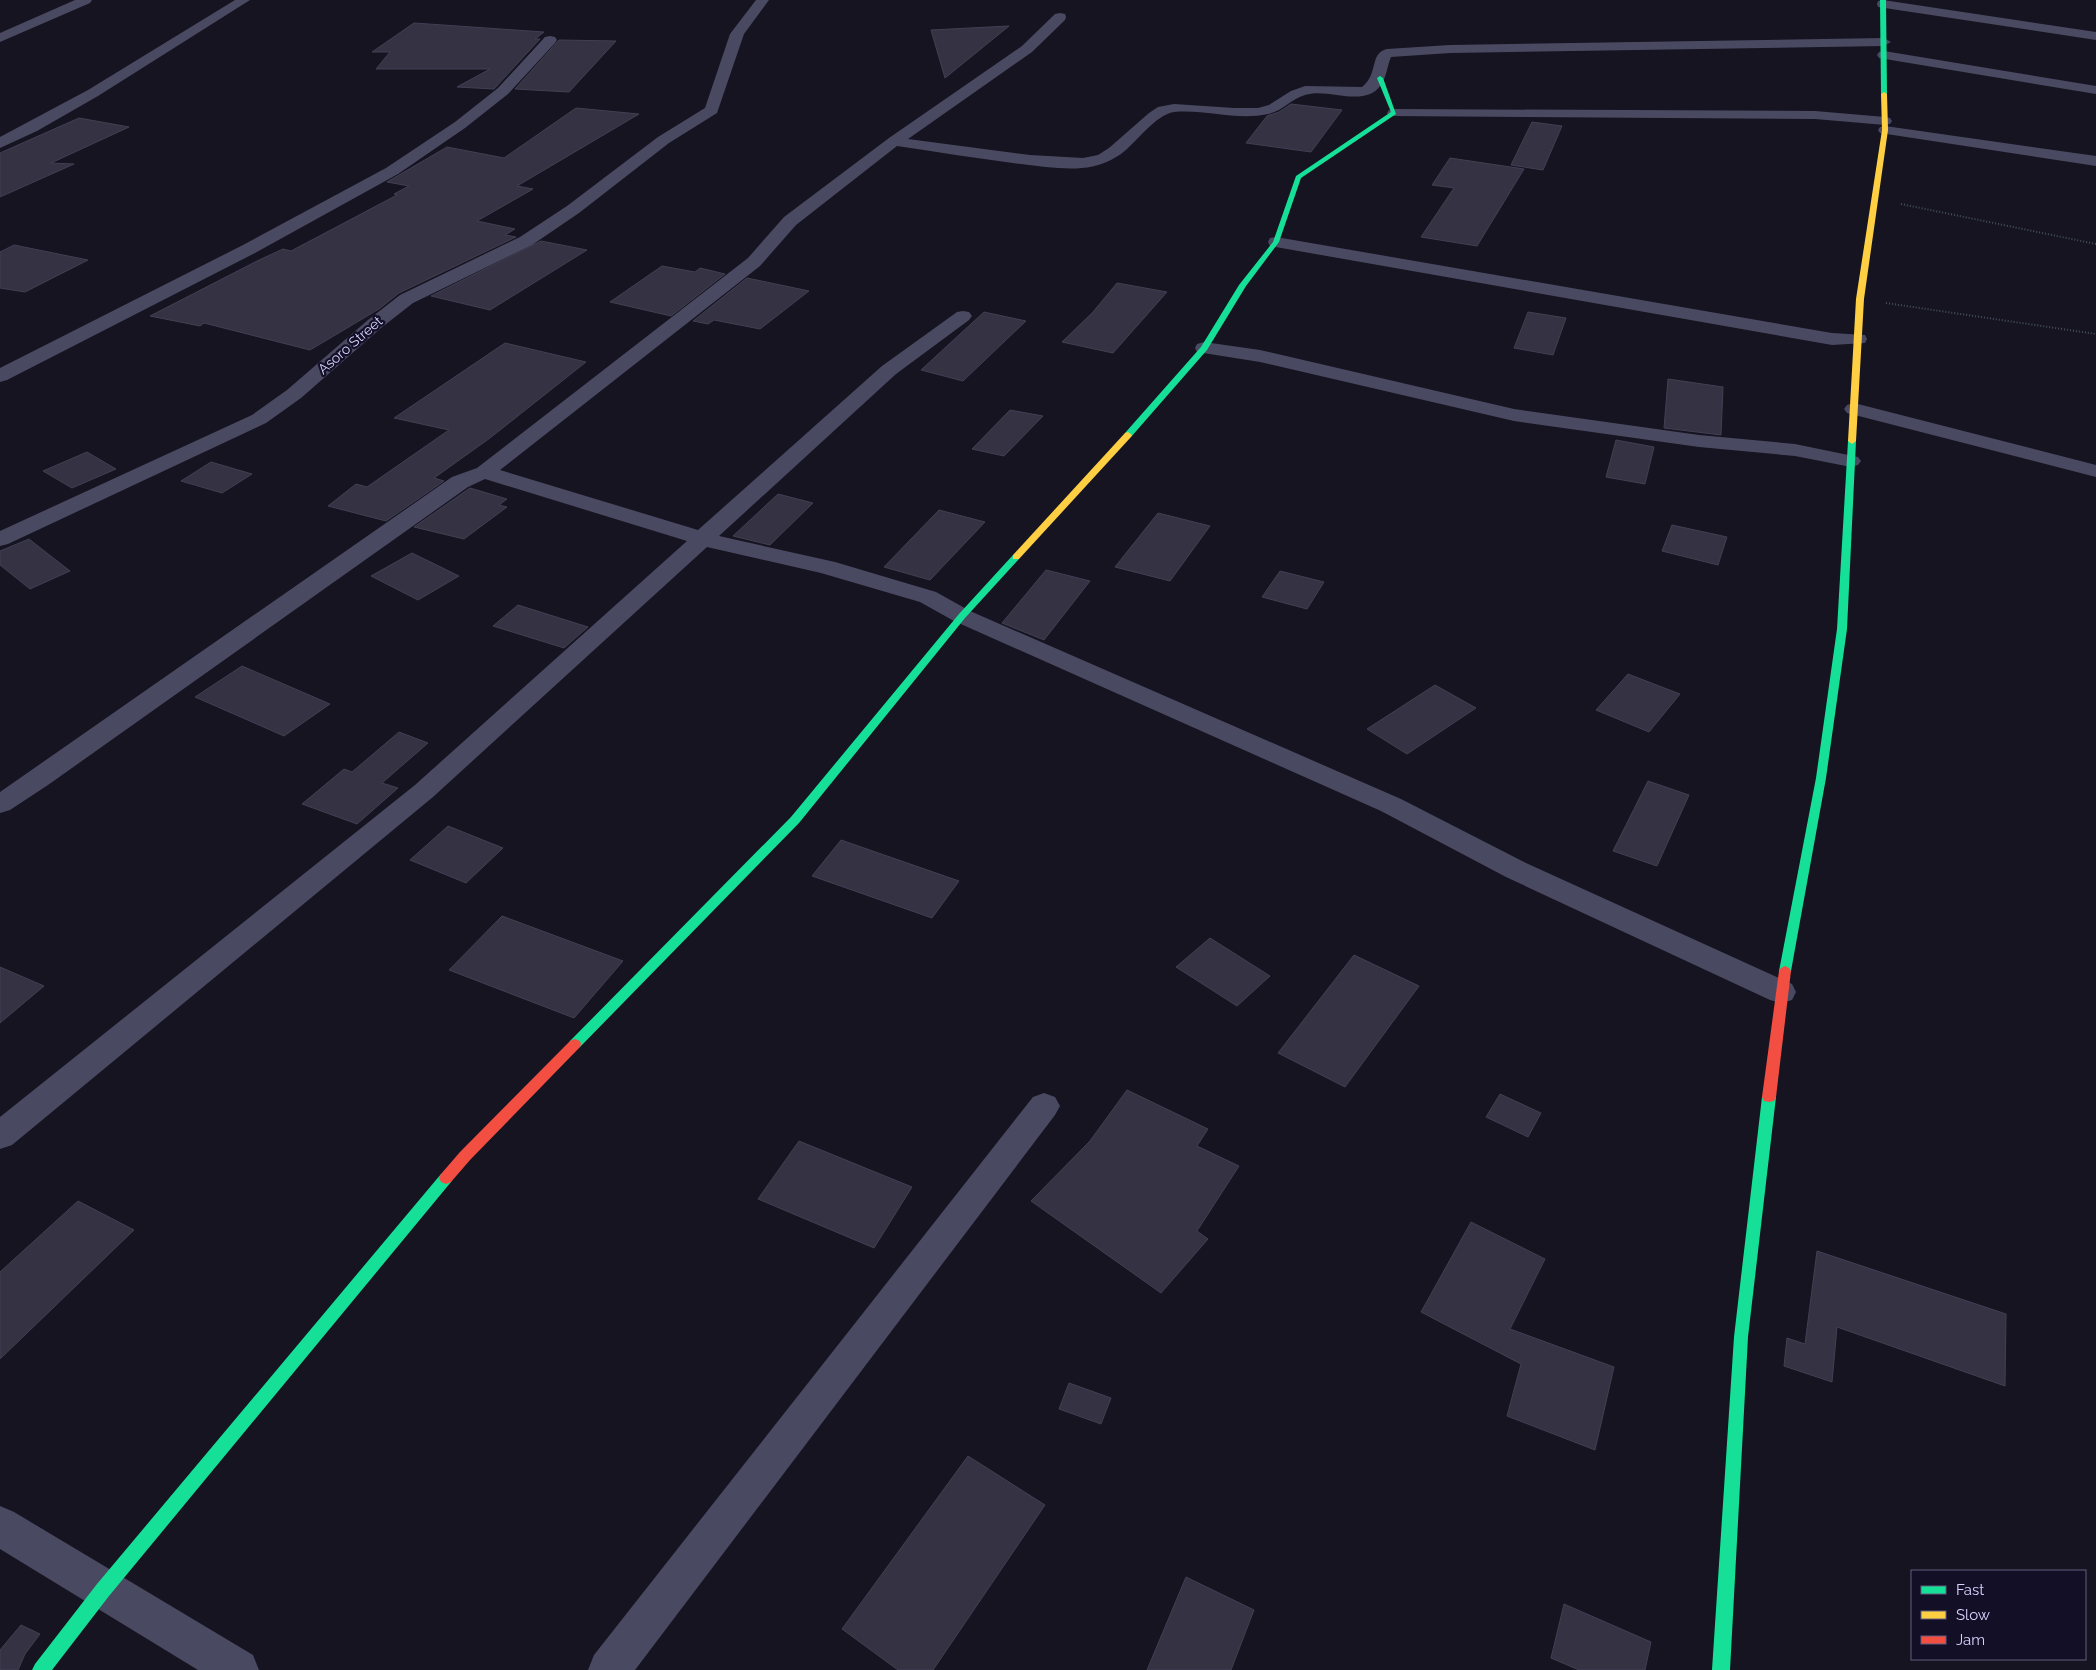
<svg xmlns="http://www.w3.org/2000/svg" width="2096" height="1670" font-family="Raleway,sans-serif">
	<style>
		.building { fill: #343243; stroke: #433f54 }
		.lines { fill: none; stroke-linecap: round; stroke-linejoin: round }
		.path { stroke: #44505f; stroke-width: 2; stroke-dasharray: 1 2; stroke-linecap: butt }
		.street { fill: #4a4962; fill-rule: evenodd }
		.fast { fill: #16e098; fill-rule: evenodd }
		.slow { fill: #ffcf43; fill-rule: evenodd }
		.jam { fill: #f24e42; fill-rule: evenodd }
		.labels { text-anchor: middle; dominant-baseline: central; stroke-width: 4.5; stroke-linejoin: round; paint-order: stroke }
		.far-street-label { font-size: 14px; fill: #d9d4ff; stroke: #130f26 }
	</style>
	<rect width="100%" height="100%" fill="#161421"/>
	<g class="building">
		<polygon points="414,23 544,32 535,39 540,39 494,89 457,87 490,69 376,69 390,52 372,52"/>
		<polygon points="1009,26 945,78 931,30"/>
		<polygon points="559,40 616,41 569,92 515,89"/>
		<polygon points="1291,104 1342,110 1311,152 1246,143 1267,116 1279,112"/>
		<polygon points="576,108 639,114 517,186 533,189 477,221 515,229 505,235 516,237 399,293 379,309 310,350 204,323 200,326 150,316 259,260 283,249 291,251 397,195 394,194 409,186 387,182 447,147 504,158"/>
		<polygon points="79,118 129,127 51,163 74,164 0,197 0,153"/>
		<polygon points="1532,122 1562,126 1543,170 1511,165"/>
		<polygon points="1450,158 1524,169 1477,246 1421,237 1454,188 1432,185"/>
		<polygon points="541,241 587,250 490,310 431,296"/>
		<polygon points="14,245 88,260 25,292 0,288 0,252"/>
		<polygon points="662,266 695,272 700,268 725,274 671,316 610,302"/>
		<polygon points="747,278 809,291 760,329 714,320 708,324 693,321"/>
		<polygon points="1117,283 1167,292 1113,353 1062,342 1093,312"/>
		<polygon points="984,312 1026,321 963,381 921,370"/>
		<polygon points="1528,312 1566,318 1553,355 1514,348"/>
		<polygon points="505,343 586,362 490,438 434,478 444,481 386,521 328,506 356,484 367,487 449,430 394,418"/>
		<polygon points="1668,379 1723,387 1721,435 1664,428"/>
		<polygon points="1010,410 1043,416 1004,456 972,449"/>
		<polygon points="1616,440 1654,447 1645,484 1606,477"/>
		<polygon points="87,452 116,469 72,488 43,471"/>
		<polygon points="211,462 252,474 222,493 181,481"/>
		<polygon points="470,488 507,499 499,505 507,507 464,539 414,527"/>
		<polygon points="778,494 813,503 770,545 733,536"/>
		<polygon points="939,510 985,522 930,580 884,567"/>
		<polygon points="1158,513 1210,526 1170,581 1115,567"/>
		<polygon points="1672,525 1727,537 1718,565 1662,551"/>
		<polygon points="29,539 70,571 30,589 0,565 0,551"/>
		<polygon points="412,553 459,576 418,600 371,576"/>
		<polygon points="1046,570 1090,581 1044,640 1002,623"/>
		<polygon points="1280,571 1324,582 1307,609 1262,597"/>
		<polygon points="518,605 588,627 564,648 493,626"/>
		<polygon points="242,666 330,704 284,736 195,697"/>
		<polygon points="1628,674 1680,694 1649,732 1596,710"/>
		<polygon points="1435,685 1476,708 1407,754 1367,729"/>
		<polygon points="399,732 428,743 382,783 398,788 357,824 302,804 344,769 352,772"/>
		<polygon points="1648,781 1689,795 1657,866 1613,851"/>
		<polygon points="448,826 503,848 466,883 410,860"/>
		<polygon points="841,840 959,881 932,918 812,876"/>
		<polygon points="502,916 623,961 574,1018 449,970"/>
		<polygon points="1210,938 1270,976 1237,1006 1176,967"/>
		<polygon points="1354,955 1419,986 1345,1087 1278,1053"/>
		<polygon points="0,967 44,986 0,1023"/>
		<polygon points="1127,1090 1208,1129 1197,1146 1239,1166 1197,1231 1208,1239 1161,1293 1031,1201 1090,1141"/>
		<polygon points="1500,1094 1541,1113 1528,1137 1486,1117"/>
		<polygon points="799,1141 912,1187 874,1248 758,1199"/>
		<polygon points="78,1201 134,1230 0,1359 0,1272"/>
		<polygon points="1471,1222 1545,1259 1510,1329 1614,1367 1595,1450 1507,1416 1521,1364 1421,1312"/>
		<polygon points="1817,1251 2006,1314 2005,1386 1837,1327 1832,1382 1784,1366 1787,1338 1805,1344"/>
		<polygon points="1069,1383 1111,1398 1101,1424 1059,1409"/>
		<polygon points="968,1456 1045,1505 933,1670 898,1670 842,1629"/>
		<polygon points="1186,1577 1254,1610 1231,1670 1147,1670"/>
		<polygon points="1564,1604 1651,1642 1645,1670 1579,1670 1551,1658"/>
		<polygon points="21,1625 40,1634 25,1654 18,1670 0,1670 0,1650"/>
	</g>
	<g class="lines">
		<g class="path">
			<polyline points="1901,204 2096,244"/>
			<polyline points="1886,303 2096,334"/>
		</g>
		<g class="street">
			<polygon points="75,0 92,0 90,3 0,42 0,33"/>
			<polygon points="235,0 250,0 98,96 37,131 0,148 0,137 88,90"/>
			<polygon points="756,0 769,0 744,34 717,113 669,143 579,213 532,245 413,303 381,328 301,398 266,423 8,544 0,546 0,531 252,415 287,390 368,320 400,295 520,237 567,206 658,137 705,108 730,34"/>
			<polygon points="1883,0 2096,32 2096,40 1878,7 1877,4 1878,1"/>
			<path d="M1060 13 1065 14 1066 17 1065 20 1032 52 908 139 1030 155 1083 158 1098 155 1109 148 1149 113 1158 107 1174 104 1234 108H1258L1269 105 1291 91 1305 86 1362 87C1379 74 1369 53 1387 49L1450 45 1884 38 1891 42 1884 46 1450 53 1391 57C1387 66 1387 76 1381 85 1364 109 1328 87 1305 95 1291 99 1283 111 1268 114 1236 121 1206 109 1174 112 1155 115 1136 143 1121 154 1109 162 1096 167 1082 168 1062 170 1041 166 1021 164 980 159 938 152 897 146L796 225 760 266 500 470 698 530 882 366 957 312 963 311 969 312 972 316 969 320 896 374 719 536 835 562 936 592 970 611 1401 799 1526 863 1792 984 1796 992 1792 1000 1781 1003 1770 1000 1506 877 1381 811 954 621 920 602 821 573 707 547 433 797 12 1145 0 1149V1117L415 785 687 541 485 479 468 487 48 785 10 810 0 813V792L452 477 477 468 748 258 784 217 889 138 1022 46 1055 14Z"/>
			<polygon points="550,36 555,37 557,40 555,43 508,94 465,128 398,174 255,253 7,380 0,382 0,368 243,245 386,168 455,122 498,88 545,37"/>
			<polygon points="1884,51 2096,86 2096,94 1879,58 1877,55 1879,52"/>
			<polygon points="1394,109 1815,111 1885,117 1890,118 1892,121 1890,124 1885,125 1815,119 1389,116 1387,113 1389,110"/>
			<polygon points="1885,126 2096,156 2096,166 1880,133 1878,130 1880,127"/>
			<polygon points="1276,237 1832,333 1865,335 1867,339 1865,343 1832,345 1270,246 1268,242 1270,238"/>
			<polygon points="1204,342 1260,350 1514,409 1699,435 1795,444 1858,457 1861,461 1858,465 1851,467 1795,456 1699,447 1514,421 1260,362 1197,352 1195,348 1197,344"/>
			<polygon points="1854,403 2096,465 2096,477 1847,413 1844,409 1847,405"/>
			<polygon points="1044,1093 1055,1097 1060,1106 1055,1115 635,1670 588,1670 594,1655 1033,1097"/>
			<polygon points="0,1506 14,1512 253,1655 259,1670 198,1670 0,1549"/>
		</g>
		<g class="fast">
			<polygon points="1880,0 1886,0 1887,94 1884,96 1881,94"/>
			<polygon points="1380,76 1383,78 1396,114 1301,178 1279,242 1246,286 1207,350 1131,437 1125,437 1125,433 1201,347 1239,285 1273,242 1296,176 1391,112 1377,78"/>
			<polygon points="1852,438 1856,441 1847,629 1826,778 1791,971 1789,974 1781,974 1779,971 1816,778 1837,629 1848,441"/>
			<polygon points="1016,554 1019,555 1019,559 965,618 799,823 580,1047 575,1049 570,1047 569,1044 570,1041 791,817 959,614 1013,555"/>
			<polygon points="1769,1092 1774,1093 1776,1097 1748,1337 1730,1670 1712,1670 1734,1337 1762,1097 1764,1093"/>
			<polygon points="446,1172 451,1174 453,1178 451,1182 109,1596 52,1670 32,1670 35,1664 97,1584 441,1174"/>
		</g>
		<g class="slow">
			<polygon points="1884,92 1887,94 1888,130 1864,299 1856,441 1852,444 1848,441 1856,299 1882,130 1881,94"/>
			<polygon points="1128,432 1132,435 1131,437 1019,559 1013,559 1013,555 1125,433"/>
		</g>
		<g class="jam">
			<polygon points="1785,966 1789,968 1791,971 1776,1097 1774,1101 1769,1102 1764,1101 1762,1097 1779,971 1781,968"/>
			<polygon points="575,1039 580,1041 581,1044 580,1047 470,1160 451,1182 446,1184 441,1182 439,1178 441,1174 460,1152 570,1041"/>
		</g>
	</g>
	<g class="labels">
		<g class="far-street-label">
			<text transform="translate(350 345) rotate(-41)">Asoro Street</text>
		</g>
	</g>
	<rect x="1911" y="1570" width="175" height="90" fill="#130f26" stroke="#625e7d"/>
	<rect x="1921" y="1586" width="25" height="8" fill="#16e098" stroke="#625e7d"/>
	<text x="1956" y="1595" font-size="15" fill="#d9d4ff">Fast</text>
	<rect x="1921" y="1611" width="25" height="8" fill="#ffcf43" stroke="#625e7d"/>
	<text x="1956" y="1620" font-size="15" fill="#d9d4ff">Slow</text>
	<rect x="1921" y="1636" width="25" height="8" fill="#f24e42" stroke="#625e7d"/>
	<text x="1956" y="1645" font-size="15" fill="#d9d4ff">Jam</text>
</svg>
